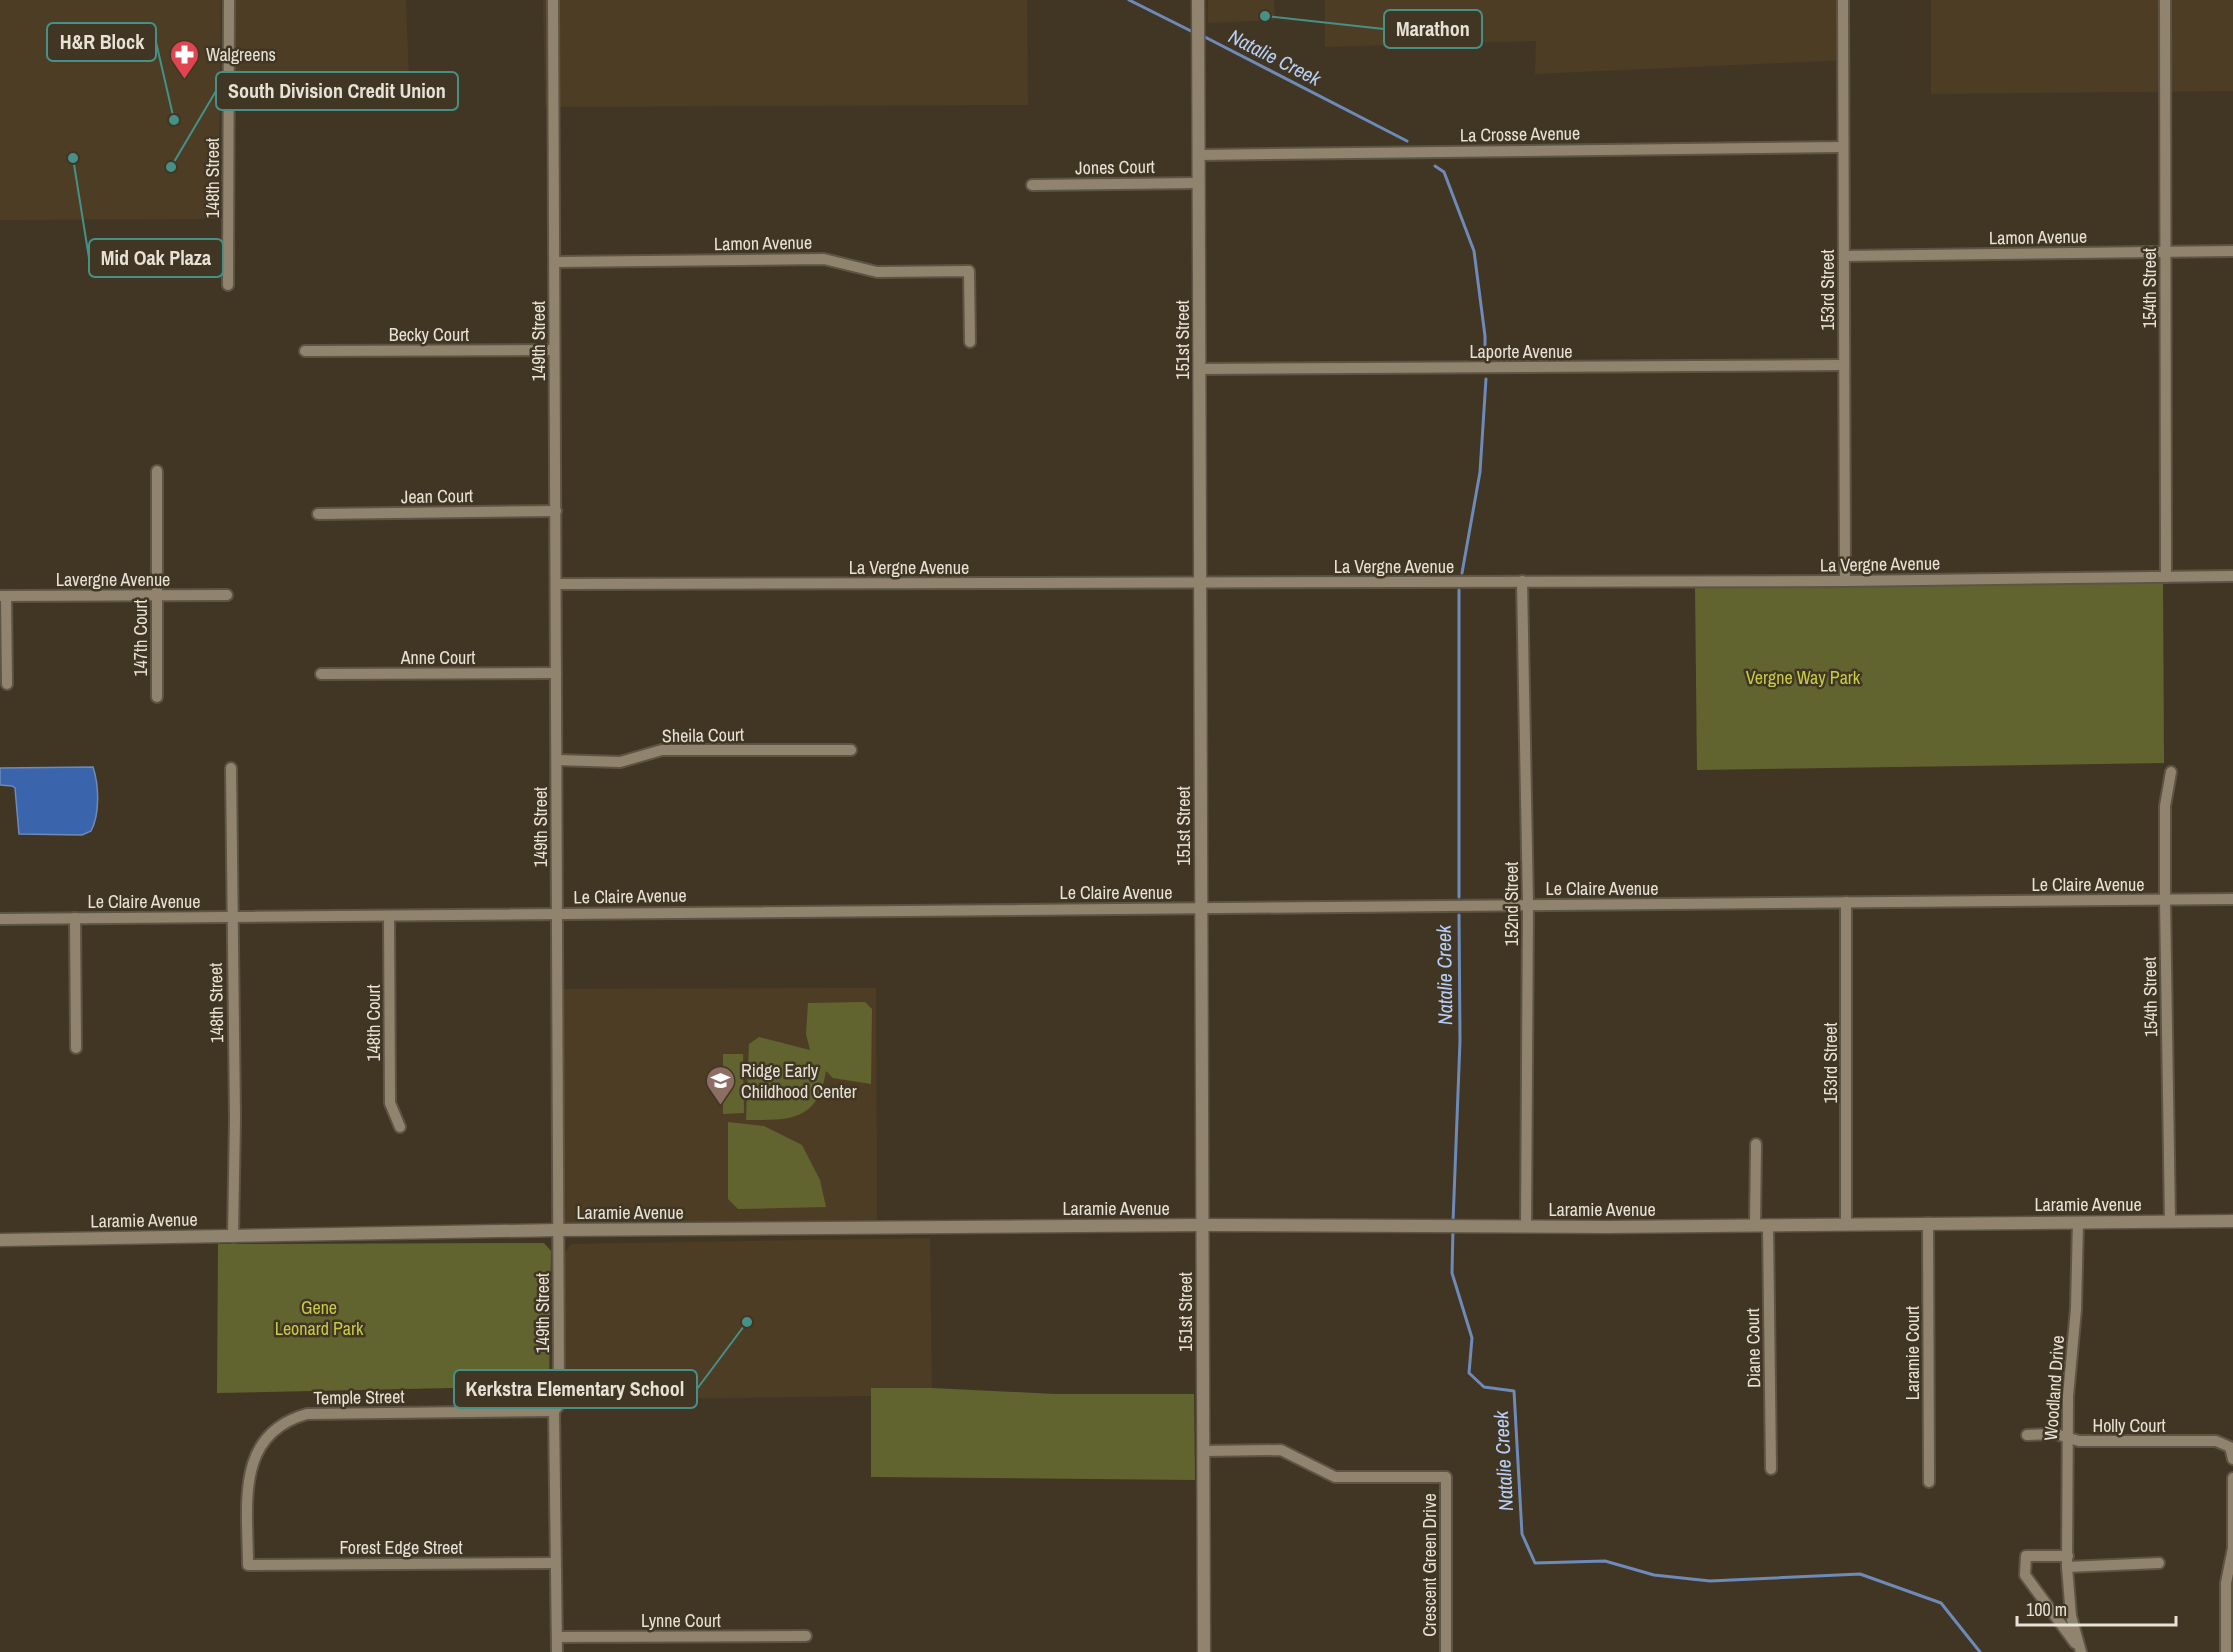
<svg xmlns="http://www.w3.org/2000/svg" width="2233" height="1652" font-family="'Archivo Narrow',sans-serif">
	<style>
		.built { fill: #4d3d25 }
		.green { fill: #62642f }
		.water { fill: #3a64ac; stroke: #6e8ab9; stroke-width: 1.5 }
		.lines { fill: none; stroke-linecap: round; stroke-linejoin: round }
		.stream { stroke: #6e8ab9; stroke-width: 3 }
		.minor-casing { stroke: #5e5445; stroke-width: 14 }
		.tertiary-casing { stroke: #5e5445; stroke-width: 15 }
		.minor { stroke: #91846f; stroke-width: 10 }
		.tertiary { stroke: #91846f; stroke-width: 12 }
		.labels { text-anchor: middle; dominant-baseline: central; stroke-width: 5; stroke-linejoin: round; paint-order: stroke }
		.poi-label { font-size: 18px; fill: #e8e1d6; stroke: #413624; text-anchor: start }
		.street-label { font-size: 18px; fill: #e8e1d6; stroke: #413624 }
		.park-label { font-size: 18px; fill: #c6cb43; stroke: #413624 }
		.water-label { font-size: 20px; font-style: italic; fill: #b7cff7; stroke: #413624 }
		.leader { fill: none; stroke: #459188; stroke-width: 2 }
		.callout-dot { fill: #459188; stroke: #413624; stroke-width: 2 }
		.callout { fill: #413624; stroke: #459188; stroke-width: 2 }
		.callout-label { font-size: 20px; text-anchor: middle; font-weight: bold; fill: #e8e1d6 }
	</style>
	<rect width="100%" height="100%" fill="#413624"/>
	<g class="built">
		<polygon points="0,0 221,0 218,219 0,220"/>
		<polygon points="233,0 406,0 410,108 232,110"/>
		<polygon points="543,0 1027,0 1028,105 545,107"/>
		<polygon points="1208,0 1274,0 1275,20 1208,23"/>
		<polygon points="1325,0 1849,0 1848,60 1535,74 1536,41 1325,47"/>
		<polygon points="1931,0 2233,0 2233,91 1931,94"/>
		<polygon points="876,988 877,1224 565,1226 562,989"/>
		<polygon points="930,1238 932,1388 871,1388 871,1396 562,1400 563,1256 571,1244"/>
	</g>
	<g class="green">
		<polygon points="2163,581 2164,763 1697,770 1695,588"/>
		<path d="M865 1002 872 1009 871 1084 833 1078 826 1071C818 1122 789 1120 746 1120L749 1044 759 1037 810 1050 806 1034 808 1003Z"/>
		<polygon points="723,1054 743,1054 744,1113 723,1114"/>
		<polygon points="728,1122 764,1126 802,1145 820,1180 826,1207 738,1209 728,1199"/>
		<polygon points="544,1243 551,1251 549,1386 217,1393 218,1244"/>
		<polygon points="871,1388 932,1388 1055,1394 1194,1394 1195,1480 871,1477"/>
	</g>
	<path class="water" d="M93 767C99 785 100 814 91 831L82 835 19 834 15 788 12 786 0 785V768Z"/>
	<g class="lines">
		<g class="stream">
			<polyline points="1129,0 1195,33"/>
			<polyline points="1201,35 1407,141"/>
			<polyline points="1435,166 1444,172 1474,251 1485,336 1485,358"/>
			<polyline points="1462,573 1480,472 1486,379"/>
			<polyline points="1459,897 1459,590"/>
			<polyline points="1453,1222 1460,1041 1459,915"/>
			<polyline points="1453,1228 1452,1273 1472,1338 1469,1373 1484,1387 1514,1391 1522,1534 1535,1563 1605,1561 1654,1575 1710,1581 1860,1574 1941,1603 1980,1652"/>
		</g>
		<defs>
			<g id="minor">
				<polyline points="553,0 559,1396 559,1405 554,1411 557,1652"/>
				<polyline points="1843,0 1845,581"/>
				<polyline points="2165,0 2166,577"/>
				<polyline points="1199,155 1842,147"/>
				<polyline points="1032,185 1199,183"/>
				<polyline points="1844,256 2233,251"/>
				<polyline points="555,262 824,259 877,272 969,271 970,342"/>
				<polyline points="228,285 229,0"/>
				<polyline points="305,351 554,350"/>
				<polyline points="1200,369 1843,365"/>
				<polyline points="318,514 556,511"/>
				<polyline points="1522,581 1528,905 1526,1227"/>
				<polyline points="556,584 1845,581 2233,576"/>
				<polyline points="0,596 227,595"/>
				<polyline points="6,596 7,684"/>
				<polyline points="321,674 556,673"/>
				<polyline points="157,697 157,471"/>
				<polyline points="557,760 620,762 662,750 851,750"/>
				<polyline points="231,768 235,1118 233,1237"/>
				<polyline points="1846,902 1846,1224"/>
				<polyline points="389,916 390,1103 400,1127"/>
				<polyline points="75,918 76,1048"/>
				<polyline points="0,919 2233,899"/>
				<polyline points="2170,1221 2165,900 2165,806 2171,772"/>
				<polyline points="2078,1222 2076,1309 2068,1396 2067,1567 2071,1616 2081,1652"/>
				<polyline points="1928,1223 1929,1482"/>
				<polyline points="1755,1226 1756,1144"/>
				<polyline points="1768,1226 1771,1469"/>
				<path d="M554 1411 307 1414C234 1434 248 1506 248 1565L554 1563"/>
				<polyline points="2027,1435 2056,1434 2079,1441 2216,1441 2230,1447 2233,1459"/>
				<polyline points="1203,1451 1281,1450 1335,1477 1446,1477 1446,1652"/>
				<polyline points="2068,1556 2026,1556 2025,1575 2075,1643"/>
				<polyline points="2067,1567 2159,1563"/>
				<polyline points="557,1637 806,1636"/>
				<polyline points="2226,1652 2226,1583 2233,1548 2233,1478"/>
			</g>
			<g id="tertiary">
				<polyline points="1198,0 1204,1652"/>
				<polyline points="0,1240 558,1230 1202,1225 1608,1227 2233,1221"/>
			</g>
		</defs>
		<use href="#minor" class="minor-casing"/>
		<use href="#tertiary" class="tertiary-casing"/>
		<use href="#minor" class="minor"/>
		<use href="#tertiary" class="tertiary"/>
	</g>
	<defs>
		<symbol id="pharmacy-pin" viewBox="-11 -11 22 30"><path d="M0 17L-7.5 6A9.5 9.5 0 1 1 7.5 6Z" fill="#e0444e" stroke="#413624"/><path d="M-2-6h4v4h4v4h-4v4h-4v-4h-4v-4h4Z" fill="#fff"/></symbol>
		<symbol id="school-pin" viewBox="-11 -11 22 30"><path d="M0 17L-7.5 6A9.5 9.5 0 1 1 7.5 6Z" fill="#8d6e63" stroke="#413624"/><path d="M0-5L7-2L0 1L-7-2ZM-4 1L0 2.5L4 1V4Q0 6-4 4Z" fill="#fff"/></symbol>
	</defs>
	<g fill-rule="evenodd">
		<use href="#pharmacy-pin" x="168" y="38" width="33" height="45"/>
		<use href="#school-pin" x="704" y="1064" width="33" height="45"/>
	</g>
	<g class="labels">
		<g class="poi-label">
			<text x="206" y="54">Walgreens</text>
			<text x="741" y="1070">Ridge Early<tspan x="741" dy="21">Childhood Center</tspan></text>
		</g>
		<g class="street-label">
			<text transform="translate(1520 134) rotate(-1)">La Crosse Avenue</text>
			<text transform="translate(1115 167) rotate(-1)">Jones Court</text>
			<text transform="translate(212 178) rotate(-90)">148th Street</text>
			<text transform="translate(2038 237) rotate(-1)">Lamon Avenue</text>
			<text transform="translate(763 243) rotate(-1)">Lamon Avenue</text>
			<text transform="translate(2149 288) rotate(-90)">154th Street</text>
			<text transform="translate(1827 290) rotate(-90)">153rd Street</text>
			<text x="429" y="334">Becky Court</text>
			<text transform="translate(1182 340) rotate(-90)">151st Street</text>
			<text transform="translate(538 341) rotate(-90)">149th Street</text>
			<text x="1521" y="351">Laporte Avenue</text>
			<text transform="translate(437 496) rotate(-1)">Jean Court</text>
			<text transform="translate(1880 564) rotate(-1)">La Vergne Avenue</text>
			<text x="1394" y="566">La Vergne Avenue</text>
			<text x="909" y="567">La Vergne Avenue</text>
			<text x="113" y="579">Lavergne Avenue</text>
			<text transform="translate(140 638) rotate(-90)">147th Court</text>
			<text x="438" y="657">Anne Court</text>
			<text transform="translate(703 735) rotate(-1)">Sheila Court</text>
			<text transform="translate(1183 826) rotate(-90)">151st Street</text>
			<text transform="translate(540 827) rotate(-90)">149th Street</text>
			<text x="2088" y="884">Le Claire Avenue</text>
			<text x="1602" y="888">Le Claire Avenue</text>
			<text x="1116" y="892">Le Claire Avenue</text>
			<text transform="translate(630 896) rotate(-1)">Le Claire Avenue</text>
			<text x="144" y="901">Le Claire Avenue</text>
			<text transform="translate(1511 904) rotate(-90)">152nd Street</text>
			<text transform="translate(2150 997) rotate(-91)">154th Street</text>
			<text transform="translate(216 1003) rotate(-91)">148th Street</text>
			<text transform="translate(373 1023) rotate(-90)">148th Court</text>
			<text transform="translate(1830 1063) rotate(-90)">153rd Street</text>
			<text x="2088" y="1204">Laramie Avenue</text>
			<text x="1116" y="1208">Laramie Avenue</text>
			<text x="1602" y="1209">Laramie Avenue</text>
			<text x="630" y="1212">Laramie Avenue</text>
			<text transform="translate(144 1220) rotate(-1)">Laramie Avenue</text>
			<text transform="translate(1185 1312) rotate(-90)">151st Street</text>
			<text transform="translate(542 1313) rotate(-90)">149th Street</text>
			<text transform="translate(1753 1348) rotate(-91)">Diane Court</text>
			<text transform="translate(1912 1353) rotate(-90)">Laramie Court</text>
			<text transform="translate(2054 1388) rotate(-86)">Woodland Drive</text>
			<text transform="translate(359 1397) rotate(-1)">Temple Street</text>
			<text x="2129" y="1425">Holly Court</text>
			<text x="401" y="1547">Forest Edge Street</text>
			<text transform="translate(1429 1565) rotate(-90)">Crescent Green Drive</text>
			<text x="681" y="1620">Lynne Court</text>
		</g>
		<g class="park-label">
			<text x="1803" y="677">Vergne Way Park</text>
			<text x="319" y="1307">Gene<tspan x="319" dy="21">Leonard Park</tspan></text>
		</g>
		<g class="water-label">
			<text transform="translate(1275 57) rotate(27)">Natalie Creek</text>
			<text transform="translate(1444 975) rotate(-91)">Natalie Creek</text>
			<text transform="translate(1503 1461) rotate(-93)">Natalie Creek</text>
		</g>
	</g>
	<path class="leader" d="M1265 16L1384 29M174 120L156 42M171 167L216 91M73 158L89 258M747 1322L697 1389"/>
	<g class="callout-dot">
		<circle cx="1265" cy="16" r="6"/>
		<circle cx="174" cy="120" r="6"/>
		<circle cx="171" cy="167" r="6"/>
		<circle cx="73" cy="158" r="6"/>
		<circle cx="747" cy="1322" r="6"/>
	</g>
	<g class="callout">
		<rect x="1384" y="10" width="98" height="38" rx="6"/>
		<rect x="47" y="23" width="109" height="38" rx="6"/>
		<rect x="216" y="72" width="242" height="38" rx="6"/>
		<rect x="89" y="239" width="134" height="38" rx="6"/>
		<rect x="454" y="1370" width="243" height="38" rx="6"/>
	</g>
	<g class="callout-label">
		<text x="1433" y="36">Marathon</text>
		<text x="102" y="49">H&amp;R Block</text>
		<text x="337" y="98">South Division Credit Union</text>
		<text x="156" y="265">Mid Oak Plaza</text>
		<text x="575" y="1396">Kerkstra Elementary School</text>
	</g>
	<path d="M2017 1616v9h159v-9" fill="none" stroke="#e8e1d6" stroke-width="3"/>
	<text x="2026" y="1616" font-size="18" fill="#e8e1d6" stroke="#413624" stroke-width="4.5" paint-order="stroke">100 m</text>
</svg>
